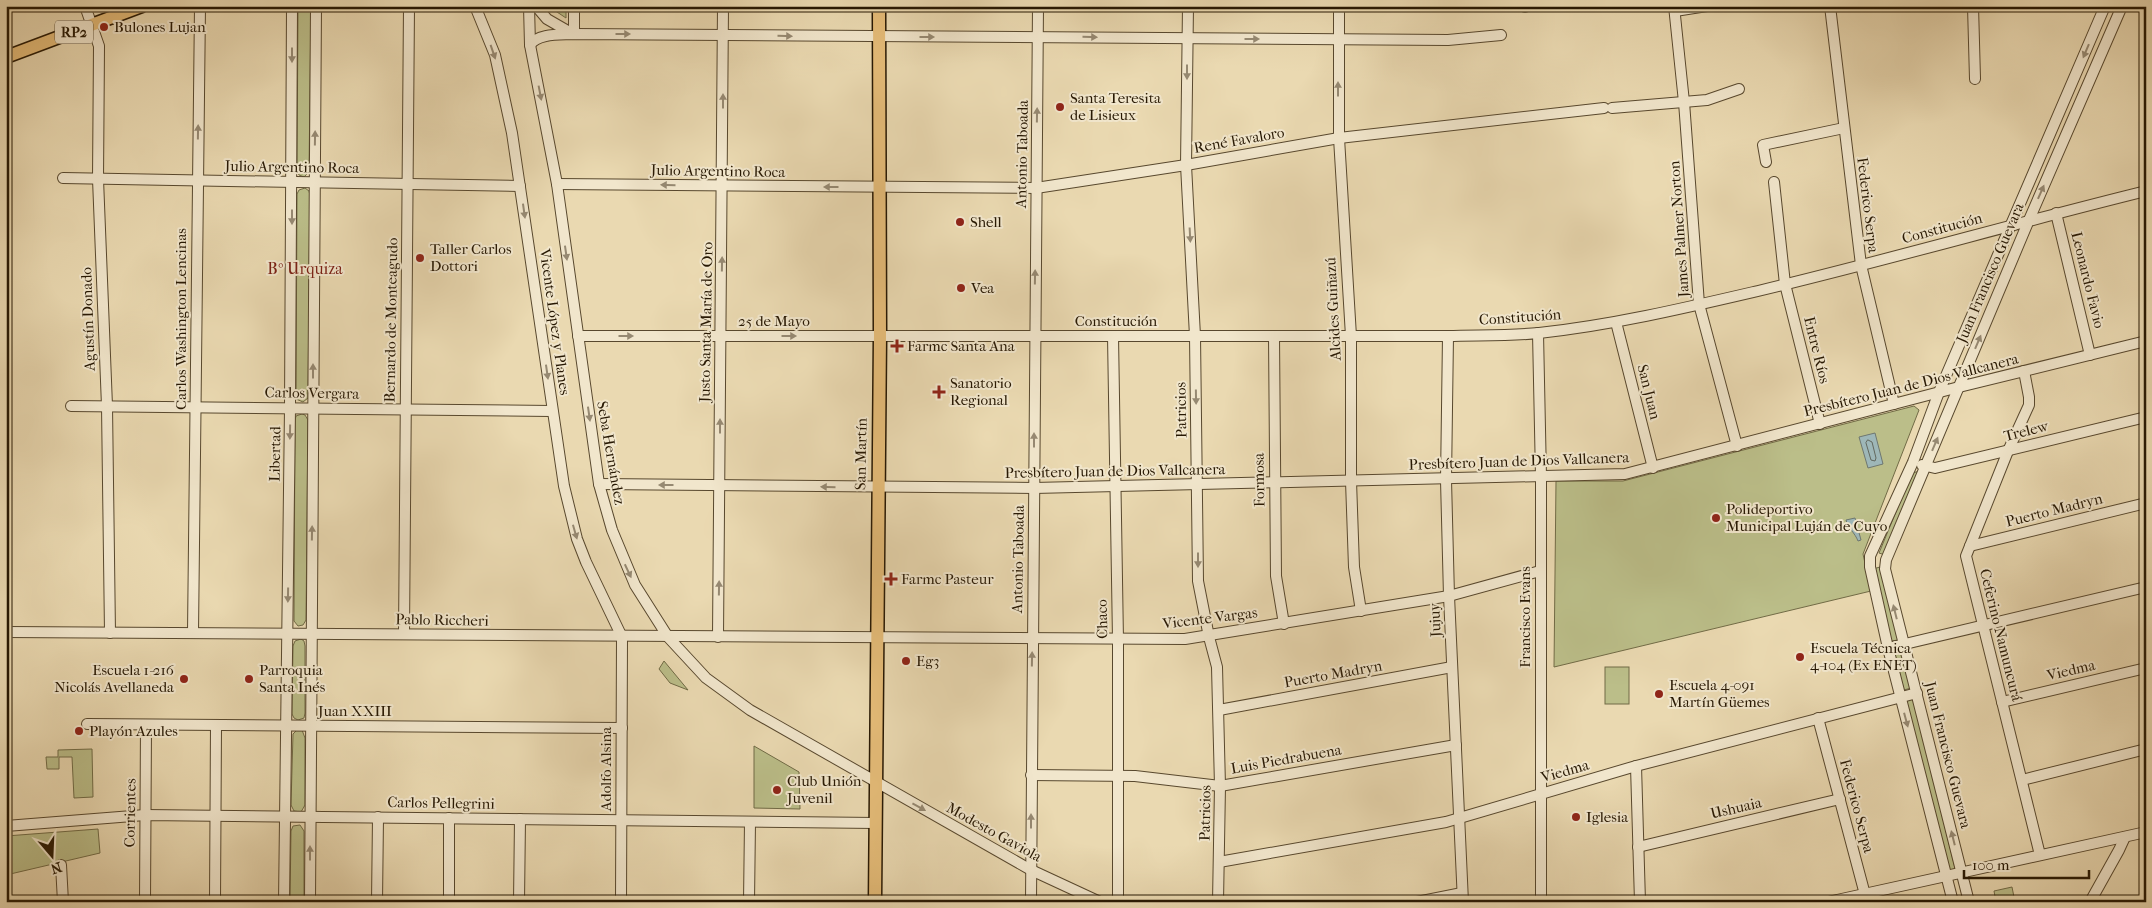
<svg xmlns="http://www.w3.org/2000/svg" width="2152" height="908" font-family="'IM FELL French Canon',serif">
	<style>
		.green { fill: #bbbe89; stroke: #716b46 }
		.water { fill: #9eb7b8; stroke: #6e7770 }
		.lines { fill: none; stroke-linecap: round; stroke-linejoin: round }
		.shore { stroke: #62685e; stroke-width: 1 }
		.minor-casing { stroke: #58482e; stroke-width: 12 }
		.major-casing { stroke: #271803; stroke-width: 15 }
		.minor { stroke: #f1e6cc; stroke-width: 10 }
		.major { stroke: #e5bc78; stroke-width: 12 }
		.oneway { fill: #968972 }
		.poi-dot { fill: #8f2418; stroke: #f1e6cc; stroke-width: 2 }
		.labels { text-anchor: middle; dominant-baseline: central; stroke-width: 4; stroke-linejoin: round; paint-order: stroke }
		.shield { fill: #f1e6cc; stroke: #64563f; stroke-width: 1 }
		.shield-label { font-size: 14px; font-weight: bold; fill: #271803 }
		.poi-label { font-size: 15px; fill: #271803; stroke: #f1e6cc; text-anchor: start }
		.street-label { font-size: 15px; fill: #271803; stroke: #f1e6cc }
		.neighbourhood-label { font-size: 16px; fill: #7a1f14; stroke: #f1e6cc }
	</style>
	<rect width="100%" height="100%" fill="#ead9b1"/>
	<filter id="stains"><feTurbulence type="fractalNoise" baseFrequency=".004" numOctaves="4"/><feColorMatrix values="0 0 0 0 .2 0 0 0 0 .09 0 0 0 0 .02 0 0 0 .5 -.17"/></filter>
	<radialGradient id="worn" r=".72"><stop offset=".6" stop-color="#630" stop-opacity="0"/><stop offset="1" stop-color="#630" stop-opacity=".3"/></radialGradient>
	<g class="green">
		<polygon points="298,6 311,6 309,172 304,177 299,175 297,171"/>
		<polygon points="548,6 566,6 566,18"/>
		<polygon points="305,188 309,191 310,196 308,398 303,402 296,399 297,194 299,190"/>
		<polygon points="1914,406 1919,410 1863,554 1871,591 1554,667 1556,481 1623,481"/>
		<polygon points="302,414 305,415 308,420 306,620 303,625 298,626 294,621 295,420 296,416"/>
		<polygon points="1920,471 1885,555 1879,553 1912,473"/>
		<polygon points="1880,567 1898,640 1891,641 1873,569"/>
		<polygon points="301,639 304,641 305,646 305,713 304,718 298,720 294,718 292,714 293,646 295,641"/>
		<polygon points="1901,649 1911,688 1904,690 1894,651"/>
		<polygon points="664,661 688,690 670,683 659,669"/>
		<rect x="1605" y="667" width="24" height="37"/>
		<polygon points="1913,697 1956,872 1949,874 1906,699"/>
		<polygon points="297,730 302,730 305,738 305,805 301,812 294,811 291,805 293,734"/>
		<polygon points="754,746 799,772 800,809 754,808"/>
		<polygon points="92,749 93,797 74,798 72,757 59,757 59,769 47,769 46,757 58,757 58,750"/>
		<polygon points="300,825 304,831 304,902 290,902 291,831 293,826"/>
		<polygon points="98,829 100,853 6,875 6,836"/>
		<polygon points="2012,887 2015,902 1996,902 1994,891"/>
	</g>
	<g class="water">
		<polygon points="1875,433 1883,464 1868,468 1859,437"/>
		<path d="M1855 518 1861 540 1858 541C1855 533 1848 528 1846 520Z"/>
	</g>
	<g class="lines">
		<polygon class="shore" points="1868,440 1872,442 1876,458 1875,461 1871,460 1866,443"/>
		<defs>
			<g id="minor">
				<polyline points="85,6 99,46 98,179 107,406 110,633"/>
				<polyline points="475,6 495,55 512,133 564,486 577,539 586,562 622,637 621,902"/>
				<polyline points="529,6 530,45 557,184 599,484 612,530 635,585 668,637 706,678 750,710 1031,870 1100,902"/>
				<polyline points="536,6 547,19 573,34"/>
				<polyline points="1188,6 1186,165 1195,336 1198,581 1209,637 1217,667 1220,786 1218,902"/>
				<polyline points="1339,6 1339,138 1351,336 1351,481 1354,567 1361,611"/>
				<polyline points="1525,6 1525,7"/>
				<polyline points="1674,6 1684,102 1699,304 1737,446"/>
				<polyline points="1830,6 1861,265 1894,404"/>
				<polyline points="1973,6 1975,79"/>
				<polyline points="1675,11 1707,6"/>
				<polyline points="574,34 574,6"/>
				<path d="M530 45C538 33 561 35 574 34L1448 40 1501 35"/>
				<polyline points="1612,108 1707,100 1739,89"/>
				<polyline points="1766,162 1763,145 1844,128"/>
				<polyline points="63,178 520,186"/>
				<polyline points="1774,182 1785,284 1820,424"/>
				<polyline points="557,184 1036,188 1186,165 1339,138 1604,108"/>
				<polyline points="2056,213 2090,355"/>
				<polyline points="1616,322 1653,468"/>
				<polyline points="1538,333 1541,477 1541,902"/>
				<path d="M578 336H1448C1478 335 1509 336 1539 333 1613 325 1685 308 1758 291 1888 260 2016 223 2146 191"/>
				<polyline points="1113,336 1118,640 1118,902"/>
				<polyline points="1274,336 1276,576 1284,624"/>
				<polyline points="1448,336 1446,480 1449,596 1463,902"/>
				<polyline points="2024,371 2029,397 2029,405 2008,451 1966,556 2040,855"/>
				<polyline points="71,406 552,411"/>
				<polyline points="1922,465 1935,468 2146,417"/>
				<polyline points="599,484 1034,488 1625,474 1959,387 2146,341"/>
				<polyline points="1970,546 2146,503"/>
				<polyline points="6,632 1185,639 1449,596 1540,571"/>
				<polyline points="193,633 200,6"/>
				<polyline points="404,634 409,6"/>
				<polyline points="718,637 723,6"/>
				<polyline points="1888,648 2146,587"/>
				<polyline points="2002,702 2146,668"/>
				<polyline points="1219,710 1452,667"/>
				<polyline points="1818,718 1867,902"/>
				<polyline points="87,724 622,728"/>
				<polyline points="1636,766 1640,902"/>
				<polyline points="1031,775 1135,776 1220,786 1456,745"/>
				<polyline points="2022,780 2146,749"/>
				<polyline points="6,826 145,815 876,823"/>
				<polyline points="1638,847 1840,799"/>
				<polyline points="1219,862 1446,822 1636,766 1917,693"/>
				<polyline points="61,865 63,902"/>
				<polyline points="145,902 146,725"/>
				<polyline points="215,902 216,725"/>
				<polyline points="284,902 290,408 292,6"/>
				<polyline points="310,902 316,6"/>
				<polyline points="377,902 378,817"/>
				<polyline points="449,902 449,818"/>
				<polyline points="519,902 520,819"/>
				<polyline points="749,902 750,822"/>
				<polyline points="1031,902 1038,6"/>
				<polyline points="1417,902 1462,893"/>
				<polyline points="1828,902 2146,832"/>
				<polyline points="1953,902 1888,648 1870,567 1870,556 1913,462 1939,392 2105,6"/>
				<polyline points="1969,902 1885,569 1886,560 2029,220 2122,6"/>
				<polyline points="2090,902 2119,850 2125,837"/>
			</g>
			<g id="major">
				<polyline points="6,57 142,6"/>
				<polyline points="875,902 880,336 879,6"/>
			</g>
		</defs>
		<use href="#minor" class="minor-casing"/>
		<use href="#major" class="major-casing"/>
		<use href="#minor" class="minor"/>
		<use href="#major" class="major"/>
	</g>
	<defs><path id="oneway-solid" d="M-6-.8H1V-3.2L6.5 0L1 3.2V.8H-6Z" transform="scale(1.25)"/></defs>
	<g class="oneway">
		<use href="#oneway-solid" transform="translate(623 34)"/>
		<use href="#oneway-solid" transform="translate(785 36) rotate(1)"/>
		<use href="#oneway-solid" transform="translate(927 37)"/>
		<use href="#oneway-solid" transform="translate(1090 37) rotate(1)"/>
		<use href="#oneway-solid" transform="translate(1252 39)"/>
		<use href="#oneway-solid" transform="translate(2086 51) rotate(113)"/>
		<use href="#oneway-solid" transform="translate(493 52) rotate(71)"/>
		<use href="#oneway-solid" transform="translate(292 55) rotate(90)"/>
		<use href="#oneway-solid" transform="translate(1187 72) rotate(90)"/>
		<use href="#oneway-solid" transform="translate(1338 89) rotate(-90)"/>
		<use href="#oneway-solid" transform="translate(540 93) rotate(79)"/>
		<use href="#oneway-solid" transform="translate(723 101) rotate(-90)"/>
		<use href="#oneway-solid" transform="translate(1037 115) rotate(-89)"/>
		<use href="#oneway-solid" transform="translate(198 132) rotate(-89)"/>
		<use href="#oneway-solid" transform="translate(315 138) rotate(-89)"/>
		<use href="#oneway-solid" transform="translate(668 185) rotate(-179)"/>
		<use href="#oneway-solid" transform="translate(831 187) rotate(-180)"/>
		<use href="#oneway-solid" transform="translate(2041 192) rotate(-66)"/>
		<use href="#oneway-solid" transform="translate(524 211) rotate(82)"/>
		<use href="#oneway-solid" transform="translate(292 217) rotate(90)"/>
		<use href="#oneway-solid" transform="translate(1190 235) rotate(87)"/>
		<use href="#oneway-solid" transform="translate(566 253) rotate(82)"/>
		<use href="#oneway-solid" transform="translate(722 264) rotate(-89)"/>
		<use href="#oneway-solid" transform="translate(1035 277) rotate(-89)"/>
		<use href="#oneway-solid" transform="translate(626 336)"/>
		<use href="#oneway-solid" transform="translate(789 336)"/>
		<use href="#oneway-solid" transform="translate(1978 342) rotate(-67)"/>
		<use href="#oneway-solid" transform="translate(313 371) rotate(-90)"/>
		<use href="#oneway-solid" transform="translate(547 372) rotate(82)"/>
		<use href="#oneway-solid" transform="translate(1196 397) rotate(89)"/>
		<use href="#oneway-solid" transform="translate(589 414) rotate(82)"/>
		<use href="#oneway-solid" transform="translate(720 426) rotate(-90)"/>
		<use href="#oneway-solid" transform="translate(290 432) rotate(91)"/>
		<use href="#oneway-solid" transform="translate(1034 440) rotate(-90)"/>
		<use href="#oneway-solid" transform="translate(1935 444) rotate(-67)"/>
		<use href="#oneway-solid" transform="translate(666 485) rotate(-180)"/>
		<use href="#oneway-solid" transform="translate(828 487) rotate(-179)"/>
		<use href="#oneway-solid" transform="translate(575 532) rotate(74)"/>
		<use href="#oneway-solid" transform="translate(312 533) rotate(-89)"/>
		<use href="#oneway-solid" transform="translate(1198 560) rotate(90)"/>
		<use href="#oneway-solid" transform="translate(628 571) rotate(65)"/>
		<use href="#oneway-solid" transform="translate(719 588) rotate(-89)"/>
		<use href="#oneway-solid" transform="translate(288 595) rotate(91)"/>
		<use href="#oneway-solid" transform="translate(1895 612) rotate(-104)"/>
		<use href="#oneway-solid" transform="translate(1032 659) rotate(-89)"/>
		<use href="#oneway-solid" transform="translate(1906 720) rotate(75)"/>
		<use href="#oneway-solid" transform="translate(919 807) rotate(29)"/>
		<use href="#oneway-solid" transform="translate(1031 821) rotate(-90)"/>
		<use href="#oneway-solid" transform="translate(1953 838) rotate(-104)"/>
		<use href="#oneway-solid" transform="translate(310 853) rotate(-90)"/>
	</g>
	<g class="poi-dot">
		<circle cx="104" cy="27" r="5"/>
		<circle cx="1060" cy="107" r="5"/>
		<circle cx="960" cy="222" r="5"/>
		<circle cx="420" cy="258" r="5"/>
		<circle cx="961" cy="288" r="5"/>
		<path d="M894.5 338.5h5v5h5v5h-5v5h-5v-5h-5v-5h5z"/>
		<path d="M936.5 384.5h5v5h5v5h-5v5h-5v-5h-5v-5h5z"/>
		<circle cx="1716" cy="518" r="5"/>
		<path d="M888.5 571.5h5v5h5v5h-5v5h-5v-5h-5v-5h5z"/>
		<circle cx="1800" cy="657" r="5"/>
		<circle cx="906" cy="661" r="5"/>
		<circle cx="184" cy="679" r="5"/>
		<circle cx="249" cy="679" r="5"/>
		<circle cx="1659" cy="694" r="5"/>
		<circle cx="79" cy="731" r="5"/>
		<circle cx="777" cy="790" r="5"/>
		<circle cx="1576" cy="817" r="5"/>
	</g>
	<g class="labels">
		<rect class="shield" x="55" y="20.5" width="38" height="23" rx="4"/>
		<g class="shield-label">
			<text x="74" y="32">RP2</text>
		</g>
		<g class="poi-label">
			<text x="114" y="27">Bulones Lujan</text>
			<text x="1070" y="98">Santa Teresita<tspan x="1070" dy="17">de Lisieux</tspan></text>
			<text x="970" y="222">Shell</text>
			<text x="430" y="249">Taller Carlos<tspan x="430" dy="17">Dottori</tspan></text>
			<text x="971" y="288">Vea</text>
			<text x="907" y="346">Farmc Santa Ana</text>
			<text x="950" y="383">Sanatorio<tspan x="950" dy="17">Regional</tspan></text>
			<text x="1726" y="509">Polideportivo<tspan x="1726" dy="17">Municipal Luján de Cuyo</tspan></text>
			<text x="901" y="579">Farmc Pasteur</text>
			<text x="1810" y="648">Escuela Técnica<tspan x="1810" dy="17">4-104 (Ex ENET)</tspan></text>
			<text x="916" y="661">Eg3</text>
			<text x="174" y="670" text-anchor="end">Escuela 1-216<tspan x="174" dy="17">Nicolás Avellaneda</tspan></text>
			<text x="259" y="670">Parroquia<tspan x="259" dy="17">Santa Inés</tspan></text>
			<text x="1669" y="685">Escuela 4-091<tspan x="1669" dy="17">Martín Güemes</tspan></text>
			<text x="89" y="731">Playón Azules</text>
			<text x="787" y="781">Club Unión<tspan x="787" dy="17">Juvenil</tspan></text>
			<text x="1586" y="817">Iglesia</text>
		</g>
		<g class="street-label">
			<text transform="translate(1239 140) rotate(-10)">René Favaloro</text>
			<text transform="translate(1022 154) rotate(-89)">Antonio Taboada</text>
			<text transform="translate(292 167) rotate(1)">Julio Argentino Roca</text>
			<text transform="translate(718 171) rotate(1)">Julio Argentino Roca</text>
			<text transform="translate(1868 205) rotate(83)">Federico Serpa</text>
			<text transform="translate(1942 228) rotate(-15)">Constitución</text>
			<text transform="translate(1679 229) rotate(-94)">James Palmer Norton</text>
			<text transform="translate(1990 273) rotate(-67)">Juan Francisco Guevara</text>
			<text transform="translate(2088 280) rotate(76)">Leonardo Favio</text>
			<text transform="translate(1333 309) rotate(-93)">Alcides Guiñazú</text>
			<text transform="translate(1520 317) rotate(-4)">Constitución</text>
			<text transform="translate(88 319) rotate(-92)">Agustín Donado</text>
			<text transform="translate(181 319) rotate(-90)">Carlos Washington Lencinas</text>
			<text transform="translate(391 320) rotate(-89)">Bernardo de Monteagudo</text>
			<text x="774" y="321">25 de Mayo</text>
			<text x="1116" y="321">Constitución</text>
			<text transform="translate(555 322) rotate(82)">Vicente López y Planes</text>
			<text transform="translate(706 322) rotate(-89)">Justo Santa María de Oro</text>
			<text transform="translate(1817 350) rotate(76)">Entre Ríos</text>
			<text transform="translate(1911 385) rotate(-14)">Presbítero Juan de Dios Vallcanera</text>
			<text transform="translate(1649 392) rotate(76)">San Juan</text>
			<text transform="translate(312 393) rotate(1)">Carlos Vergara</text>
			<text transform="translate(1181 410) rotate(-91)">Patricios</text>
			<text transform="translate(2026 431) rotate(-14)">Trelew</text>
			<text transform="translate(611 453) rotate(80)">Seba Hernández</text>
			<text transform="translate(275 454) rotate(-89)">Libertad</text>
			<text transform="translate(861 454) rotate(-89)">San Martín</text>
			<text transform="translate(1519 461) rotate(-2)">Presbítero Juan de Dios Vallcanera</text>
			<text transform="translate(1115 471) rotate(-1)">Presbítero Juan de Dios Vallcanera</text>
			<text transform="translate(1259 480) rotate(-91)">Formosa</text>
			<text transform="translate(2054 510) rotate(-14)">Puerto Madryn</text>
			<text transform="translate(1018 559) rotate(-89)">Antonio Taboada</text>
			<text transform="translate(1525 617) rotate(-90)">Francisco Evans</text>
			<text transform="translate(1210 618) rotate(-7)">Vicente Vargas</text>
			<text transform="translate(1102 619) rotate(-91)">Chaco</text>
			<text transform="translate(442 620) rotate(1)">Pablo Riccheri</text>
			<text transform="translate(1435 620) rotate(-93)">Jujuy</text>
			<text transform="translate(2001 635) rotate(76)">Ceferino Namuncurá</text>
			<text transform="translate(2071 670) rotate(-13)">Viedma</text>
			<text transform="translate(1333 674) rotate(-10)">Puerto Madryn</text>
			<text x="355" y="711">Juan XXIII</text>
			<text transform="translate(1948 755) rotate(76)">Juan Francisco Guevara</text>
			<text transform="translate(1286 759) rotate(-10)">Luis Piedrabuena</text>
			<text transform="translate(606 769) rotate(-90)">Adolfo Alsina</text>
			<text transform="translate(1565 771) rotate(-16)">Viedma</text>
			<text transform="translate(441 803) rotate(1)">Carlos Pellegrini</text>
			<text transform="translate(1857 806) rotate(75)">Federico Serpa</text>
			<text transform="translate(1736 808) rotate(-13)">Ushuaia</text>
			<text transform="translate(130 813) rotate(-89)">Corrientes</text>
			<text transform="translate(1205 813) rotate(-89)">Patricios</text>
			<text transform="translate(994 832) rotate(29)">Modesto Gaviola</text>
		</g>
		<g class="neighbourhood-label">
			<text x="305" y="268">Bº Urquiza</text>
		</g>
	</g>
	<rect width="2152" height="908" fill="none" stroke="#ead9b1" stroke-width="25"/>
	<rect x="8" y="8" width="2137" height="893" fill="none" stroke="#271803" stroke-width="2.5"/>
	<rect x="12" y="12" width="2127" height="883" fill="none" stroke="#271803"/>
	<g transform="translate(52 856) rotate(161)" stroke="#f1e6cc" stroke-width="4" paint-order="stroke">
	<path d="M0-4L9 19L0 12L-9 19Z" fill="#271803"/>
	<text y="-8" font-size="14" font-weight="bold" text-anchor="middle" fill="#271803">N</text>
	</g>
	<path d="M1964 870v8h125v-8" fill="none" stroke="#271803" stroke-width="2.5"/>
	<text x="1972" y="870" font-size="15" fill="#271803" stroke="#f1e6cc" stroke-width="4" paint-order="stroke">100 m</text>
	<rect width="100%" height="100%" filter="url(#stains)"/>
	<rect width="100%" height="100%" fill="url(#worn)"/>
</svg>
